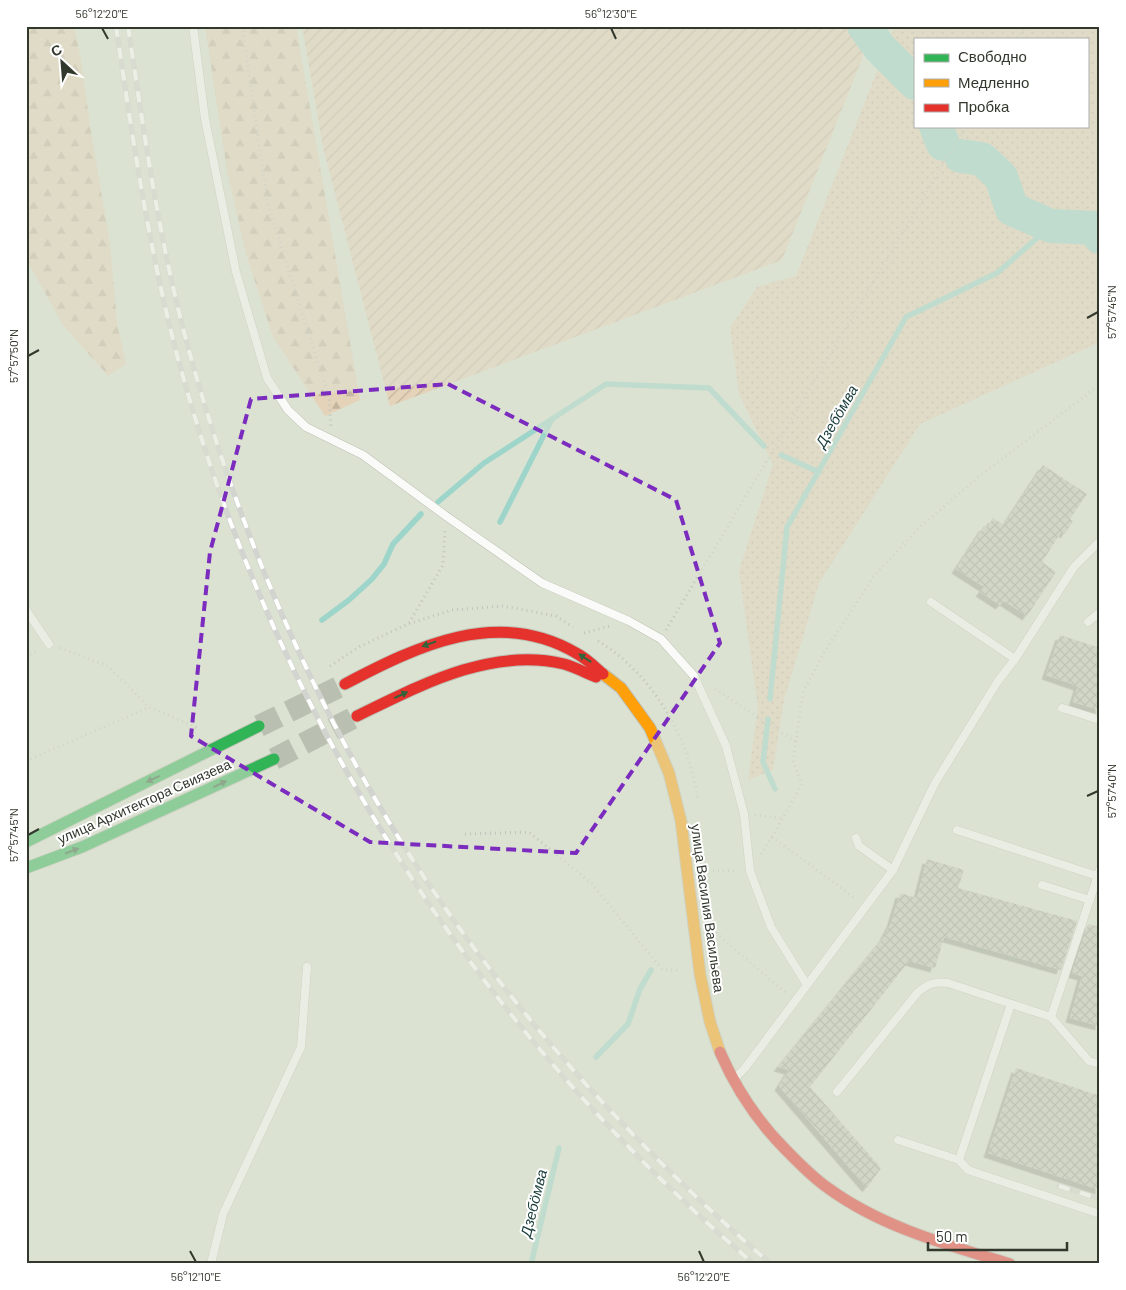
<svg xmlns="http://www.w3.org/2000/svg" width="1126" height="1290" font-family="Barlow,sans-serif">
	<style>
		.grass { fill: url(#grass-dots); fill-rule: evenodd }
		.forest { fill: url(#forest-firs) }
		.garden { fill: url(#garden-furrows) }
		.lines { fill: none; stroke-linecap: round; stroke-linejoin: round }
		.stream { stroke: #9ed5ca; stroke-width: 5.5 }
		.river { stroke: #9ed5ca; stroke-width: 34 }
		.building { fill: url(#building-cross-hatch); filter: url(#shadow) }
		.secondary-tunnel { stroke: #bac0b1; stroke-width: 22; stroke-dasharray: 22 11; stroke-linecap: butt }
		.lane-casing { stroke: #bcc0b4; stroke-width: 9 }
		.fast-casing { stroke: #bcc0b4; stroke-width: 13 }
		.slow-casing { stroke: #bcc0b4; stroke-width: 13 }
		.jam-casing { stroke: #bcc0b4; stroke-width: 13 }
		.path { stroke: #c1c4be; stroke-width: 3; stroke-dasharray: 1 4; stroke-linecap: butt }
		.lane { stroke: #fafbf8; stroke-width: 8 }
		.fast { stroke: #30b455; stroke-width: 11 }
		.slow { stroke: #ff9f0a; stroke-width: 11 }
		.jam { stroke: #e5322d; stroke-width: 11 }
		.rail-casing { stroke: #d2d4cf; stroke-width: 5.5 }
		.rail { stroke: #fff; stroke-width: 4; stroke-dasharray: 11; stroke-linecap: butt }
		.oneway { fill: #32633b }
		.marked { fill: none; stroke: #7b2cbf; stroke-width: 4; stroke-dasharray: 10 6; stroke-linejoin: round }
		.ticks { fill: none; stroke: #33382d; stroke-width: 2 }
		.labels { text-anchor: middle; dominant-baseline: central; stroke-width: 4; stroke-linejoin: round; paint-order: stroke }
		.street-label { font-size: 14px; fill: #33382d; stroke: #fff }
		.water-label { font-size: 15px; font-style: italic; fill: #1a3e3b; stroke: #fff }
		.neatline { fill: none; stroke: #33382d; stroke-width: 2 }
		.ticks-label { font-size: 12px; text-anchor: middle; fill: #33382d }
	</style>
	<defs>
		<pattern id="grass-dots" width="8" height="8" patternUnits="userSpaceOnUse" patternTransform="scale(1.25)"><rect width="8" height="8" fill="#e4d2b9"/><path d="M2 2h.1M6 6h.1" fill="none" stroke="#c4b59f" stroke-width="1.8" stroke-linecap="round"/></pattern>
		<pattern id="forest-firs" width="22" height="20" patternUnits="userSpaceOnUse" patternTransform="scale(1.25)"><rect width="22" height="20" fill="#e4d2b9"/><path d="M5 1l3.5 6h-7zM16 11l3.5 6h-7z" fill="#c4b59f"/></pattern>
		<pattern id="garden-furrows" width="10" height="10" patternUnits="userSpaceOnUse" patternTransform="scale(1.25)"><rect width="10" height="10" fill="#e4d2b9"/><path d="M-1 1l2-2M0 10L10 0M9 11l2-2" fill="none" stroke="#c4b59f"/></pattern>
		<pattern id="building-cross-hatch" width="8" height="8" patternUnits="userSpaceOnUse" patternTransform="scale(1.25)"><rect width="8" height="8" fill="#c5c7ba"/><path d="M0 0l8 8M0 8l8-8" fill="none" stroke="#a1a398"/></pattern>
		<filter id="shadow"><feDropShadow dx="-4.5" dy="4.5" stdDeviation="0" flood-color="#0004"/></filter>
	</defs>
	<rect width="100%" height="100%" fill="#dce2d2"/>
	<path class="grass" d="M895 26H1100V342L920 424 819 583 784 700 773 770 748 780 758 707 739 571 773 464 739 394 730 328 757 287 796 276ZM915 39H1087V126H915Z"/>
	<g class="forest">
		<polygon points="26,26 74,26 81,60 90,126 110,244 117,323 126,364 108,376 63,325 26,259"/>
		<polygon points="205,26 296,26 360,400 325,416 273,337 246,254 227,171"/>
	</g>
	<polygon class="garden" points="302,26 875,26 782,260 390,406 323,147"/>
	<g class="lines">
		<g class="stream">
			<polyline points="781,455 819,472"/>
			<polyline points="438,502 484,463 606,384 709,388 764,446"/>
			<polyline points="500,522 552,419"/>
			<polyline points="322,620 349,600 372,579 384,564 393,544 421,514"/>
			<polyline points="770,699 787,527 906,317 997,273 1051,226"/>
			<polyline points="768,719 763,762 775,789"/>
			<polyline points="596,1057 628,1024 640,989 651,970"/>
			<polyline points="531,1264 559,1148"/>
		</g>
		<g class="river">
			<polyline points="864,26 880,48 915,83"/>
			<polyline points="936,126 943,144"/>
			<polyline points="961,156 982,159 1001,177 1012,209 1051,226 1096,228 1100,237"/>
		</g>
	</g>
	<g class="building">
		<polygon points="1043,465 1087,494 1070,519 1073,521 1065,534 1062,531 1042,562 1056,572 1027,616 1004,601 1000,605 980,592 984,587 956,569 984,526 987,528 993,518 1004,525"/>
		<polygon points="1060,635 1100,648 1100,710 1073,702 1078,686 1046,675"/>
		<polygon points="927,859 964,870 958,888 1077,921 1061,970 944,937 935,968 909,961 810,1087 881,1168 867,1188 779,1086 789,1070 778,1067 883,938 891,923 900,893 917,898"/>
		<polygon points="1088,924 1100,927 1100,1026 1070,1018 1082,976 1072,973"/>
		<polygon points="1016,1068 1100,1096 1100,1190 988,1153"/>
	</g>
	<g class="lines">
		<g class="secondary-tunnel">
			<polyline points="259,726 345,684"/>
			<polyline points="274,759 357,716"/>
		</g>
		<defs>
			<g id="lane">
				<polyline points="193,26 205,119 236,272 267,378 288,410 306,427 363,455 446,516 542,583 629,621 661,639 694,676 726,746 744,814 750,871 771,927 807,985"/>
				<polyline points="931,602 1015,659"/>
				<polyline points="26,610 49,644"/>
				<polyline points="1088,622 1100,612"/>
				<polyline points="1062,708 1100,720"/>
				<polyline points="957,830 1097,876"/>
				<polyline points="856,838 859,846 893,870"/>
				<polyline points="1042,885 1090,900"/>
				<polyline points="1051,1017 1100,869"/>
				<polyline points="735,1078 745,1068 893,870 935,783 998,681 1015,659 1074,567 1098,543 1100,543"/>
				<path d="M837 1092 918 992C928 984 935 981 948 983L1051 1017 1089 1061 1100 1064"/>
				<polyline points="898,1140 959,1160 1011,1004"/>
				<polyline points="959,1160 968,1170 1100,1214"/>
				<polyline points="211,1264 223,1214 301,1047 307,967"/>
			</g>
			<g id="fast">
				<polyline points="26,842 259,726"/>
				<polyline points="26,868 82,847 274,759"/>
			</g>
			<polyline id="slow" points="603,674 621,688 650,728 669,773 681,821 700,974 710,1022 720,1052"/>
			<g id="jam">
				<path d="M345 684C417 646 498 607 576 653 586 658 595 667 603 674"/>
				<path d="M357 716C421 685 491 647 564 664 575 667 586 673 596 677"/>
				<path d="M720 1052C736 1089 758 1122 786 1150 799 1163 812 1177 828 1188 881 1227 948 1245 1010 1264"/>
			</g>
		</defs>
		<use href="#lane" class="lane-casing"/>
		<use href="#fast" class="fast-casing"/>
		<use href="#slow" class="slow-casing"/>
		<use href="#jam" class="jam-casing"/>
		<g class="path">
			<polyline points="242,26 268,205 329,397 331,427"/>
			<polyline points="1018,39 1026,26"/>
			<polyline points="409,623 443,565 445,529"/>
			<polyline points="666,630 966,126"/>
			<polyline points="584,633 610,626"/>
			<path d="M598 641C653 674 689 738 698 800"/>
			<polyline points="60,648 108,666 149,707"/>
			<polyline points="26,657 38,650"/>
			<polyline points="330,666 359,647 408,624 452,610 503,606 556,616 573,627"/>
			<polyline points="715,689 796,742"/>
			<polyline points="26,761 149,707 200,729"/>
			<polyline points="755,815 783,818"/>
			<polyline points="465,834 529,832 592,884 662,969 681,971"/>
			<polyline points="772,837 856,899"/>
			<polyline points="761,854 772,837 802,784 793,761 803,692 825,651 874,576 919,528 977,478 1094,389 1100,388"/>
			<polyline points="708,871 738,871"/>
			<polyline points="716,933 787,994"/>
		</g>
		<use href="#lane" class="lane"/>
		<use href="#fast" class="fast"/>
		<use href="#slow" class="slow"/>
		<use href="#jam" class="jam"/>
		<defs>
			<g id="rail">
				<path d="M116 26C132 135 148 244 176 351 271 710 472 1024 754 1264"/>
				<path d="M128 26C145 140 161 254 193 365 233 507 290 647 362 776 466 961 611 1127 771 1264"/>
				<polyline points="1059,1186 1100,1199"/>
			</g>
		</defs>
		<use href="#rail" class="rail-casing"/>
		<use href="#rail" class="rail"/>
	</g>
	<defs><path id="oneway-solid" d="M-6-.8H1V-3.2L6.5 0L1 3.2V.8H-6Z" transform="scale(1.25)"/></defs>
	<g class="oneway">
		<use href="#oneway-solid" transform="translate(429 644) rotate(161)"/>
		<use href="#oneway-solid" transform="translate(585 658) rotate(-147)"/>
		<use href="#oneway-solid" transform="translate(401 695) rotate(-25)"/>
		<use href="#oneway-solid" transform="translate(153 779) rotate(155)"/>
		<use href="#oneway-solid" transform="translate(220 784) rotate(-25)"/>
		<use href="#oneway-solid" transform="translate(72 851) rotate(-21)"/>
	</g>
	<path d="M0 0H1126V1290H0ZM448 384 676 500 720 643 576 853 370 842 191 736 210 552 251 399Z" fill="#dce2d2" fill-opacity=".55" fill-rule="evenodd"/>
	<path class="marked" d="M448 384 676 500 720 643 576 853 370 842 191 736 210 552 251 399Z"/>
	<path class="ticks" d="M102 28 108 39M611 28 616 39M1087 318 1098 312M28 356 39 350M1087 796 1098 791M28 835 39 829M190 1251 196 1262M699 1251 704 1262"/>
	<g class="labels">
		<g class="street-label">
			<text transform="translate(144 801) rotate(-24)">улица Архитектора Свиязева</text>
			<text transform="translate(708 908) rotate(82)">улица Василия Васильева</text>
		</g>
		<g class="water-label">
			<text transform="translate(836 416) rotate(-60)">Дзебӧмва</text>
			<text transform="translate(533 1203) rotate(-76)">Дзебӧмва</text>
		</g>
	</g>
	<rect width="1126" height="1290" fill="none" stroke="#ffffff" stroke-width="55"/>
	<rect x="914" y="38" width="175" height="90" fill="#ffffff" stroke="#adafab"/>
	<rect x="924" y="54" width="25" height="8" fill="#30b455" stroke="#adafab"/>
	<text x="958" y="62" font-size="15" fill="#33382d">Свободно</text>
	<rect x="924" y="79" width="25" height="8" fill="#ff9f0a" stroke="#adafab"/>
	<text x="958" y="88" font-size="15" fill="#33382d">Медленно</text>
	<rect x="924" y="104" width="25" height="8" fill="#e5322d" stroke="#adafab"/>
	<text x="958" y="112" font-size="15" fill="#33382d">Пробка</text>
	<g transform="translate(62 62) rotate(334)" stroke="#ffffff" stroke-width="4" paint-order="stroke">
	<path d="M0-4L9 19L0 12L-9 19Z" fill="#33382d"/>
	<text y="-8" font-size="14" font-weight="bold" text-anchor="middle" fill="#33382d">С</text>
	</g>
	<path d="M928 1242v8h139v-8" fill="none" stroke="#33382d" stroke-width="2.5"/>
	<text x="936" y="1242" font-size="15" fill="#33382d" stroke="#ffffff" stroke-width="4" paint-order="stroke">50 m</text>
	<rect x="28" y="28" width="1070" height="1234" class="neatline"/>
	<g class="ticks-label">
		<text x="102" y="18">56°12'20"E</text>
		<text x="611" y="18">56°12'30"E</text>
		<text transform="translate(1112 312) rotate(-90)" y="4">57°57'45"N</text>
		<text transform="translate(14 356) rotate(-90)" y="4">57°57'50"N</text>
		<text transform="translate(1112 791) rotate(-90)" y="4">57°57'40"N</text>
		<text transform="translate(14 835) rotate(-90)" y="4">57°57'45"N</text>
		<text x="196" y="1281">56°12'10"E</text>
		<text x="704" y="1281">56°12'20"E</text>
	</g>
</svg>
